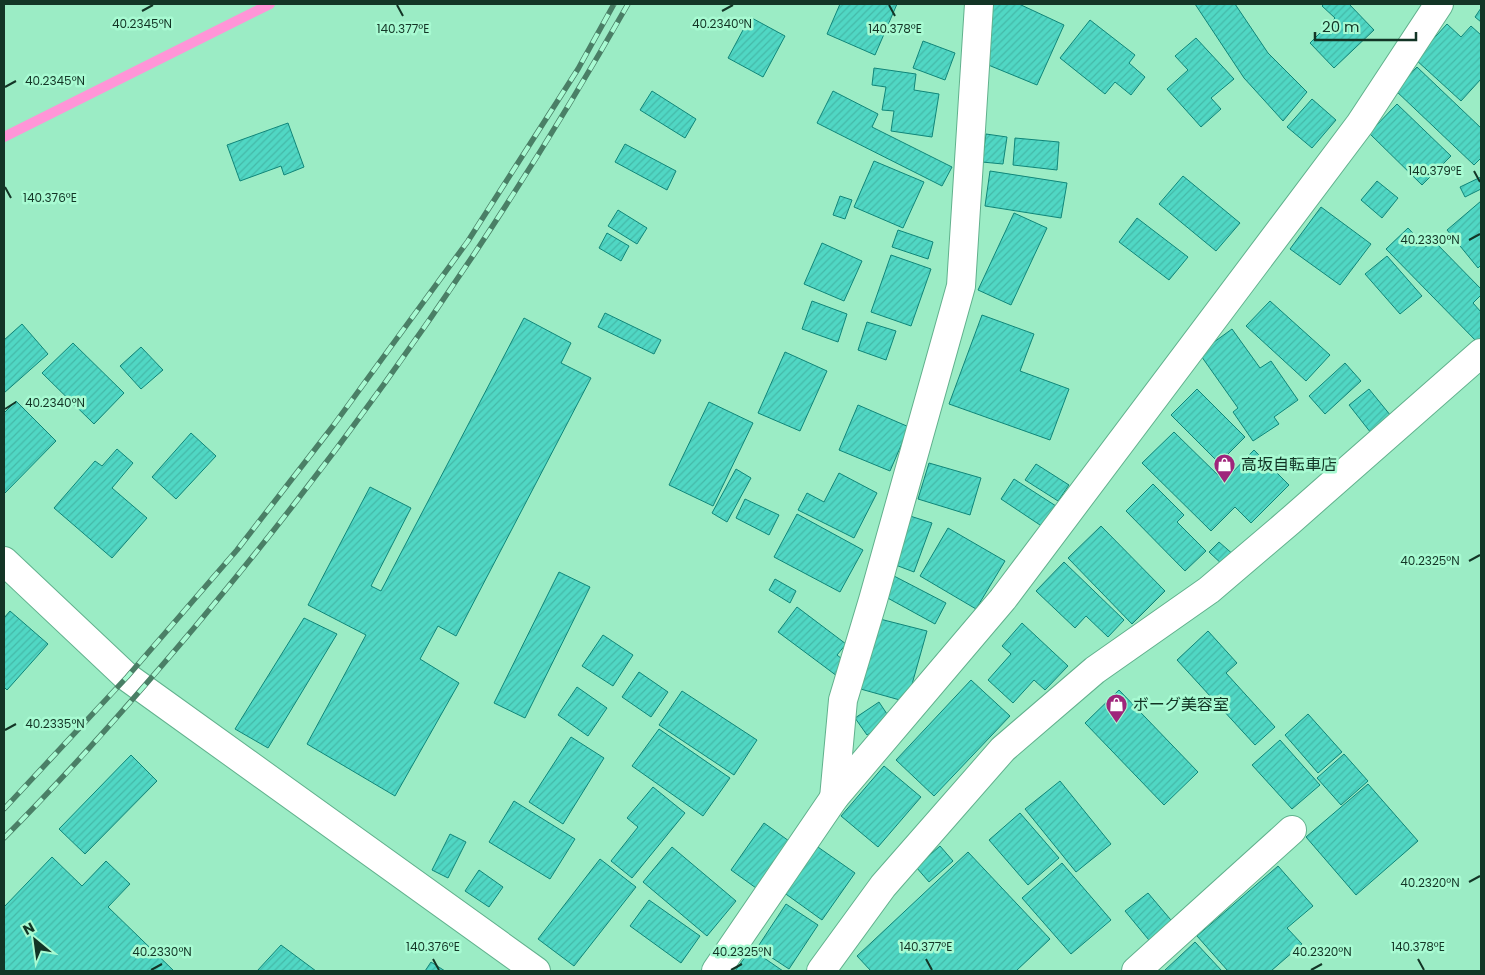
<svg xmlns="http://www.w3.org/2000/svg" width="1485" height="975" font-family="Poppins,'Noto Sans JP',sans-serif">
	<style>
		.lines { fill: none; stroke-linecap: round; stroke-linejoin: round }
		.stream { stroke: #ff95d7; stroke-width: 10 }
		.building { fill: url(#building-hatch); stroke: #108679 }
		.minor-casing { stroke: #61b18d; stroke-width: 30 }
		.minor { stroke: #fff; stroke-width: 28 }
		.rail-casing { stroke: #4a7f66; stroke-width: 5.5 }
		.rail { stroke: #a8fad2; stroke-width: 4; stroke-dasharray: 11; stroke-linecap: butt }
		.ticks { fill: none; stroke: #133526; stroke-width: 2 }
		.labels { text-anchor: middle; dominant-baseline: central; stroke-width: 5; stroke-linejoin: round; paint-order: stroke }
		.poi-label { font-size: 16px; fill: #133526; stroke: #a8fad2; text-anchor: start }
		.ticks-label { font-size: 12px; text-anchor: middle; fill: #133526; stroke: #a8fad2; stroke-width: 5; stroke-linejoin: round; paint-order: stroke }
	</style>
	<defs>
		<pattern id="building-hatch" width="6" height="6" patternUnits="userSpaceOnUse" patternTransform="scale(1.25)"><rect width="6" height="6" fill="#50d7c4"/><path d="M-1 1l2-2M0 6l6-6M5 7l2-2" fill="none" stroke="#45b9a8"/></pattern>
	</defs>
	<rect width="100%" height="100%" fill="#9becc5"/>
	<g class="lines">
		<polyline class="stream" points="4,137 270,4"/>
	</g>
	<g class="building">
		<polygon points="840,4 897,4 875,55 827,34"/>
		<polygon points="986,4 1019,4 1064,25 1037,85 981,62"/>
		<polygon points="1195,4 1235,4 1268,53 1307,92 1283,121 1244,78"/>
		<polygon points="1324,4 1349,4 1374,30 1334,68 1310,43 1335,18 1322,6"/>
		<polygon points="1481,8 1481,22 1475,17"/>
		<polygon points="750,17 785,36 763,77 728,58"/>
		<polygon points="1090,20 1135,55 1129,63 1145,77 1131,95 1115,82 1105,94 1060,58"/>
		<polygon points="1447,24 1461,37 1471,26 1481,35 1481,79 1461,101 1415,59"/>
		<polygon points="1196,38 1234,79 1211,98 1221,109 1201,127 1167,89 1188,70 1175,56"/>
		<polygon points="923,41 955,53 945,80 913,68"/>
		<polygon points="1417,67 1481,128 1481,158 1474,165 1395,90"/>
		<polygon points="874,68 916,74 914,90 939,94 932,137 891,131 894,111 882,110 886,87 872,85"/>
		<polygon points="652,91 696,119 685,138 640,110"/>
		<polygon points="833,91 878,114 872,127 952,167 942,186 817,123"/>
		<polygon points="1312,99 1336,120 1312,148 1287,127"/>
		<polygon points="1397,104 1451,156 1422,185 1369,133"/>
		<polygon points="288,123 304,167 284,175 281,166 240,181 227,145"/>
		<polygon points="986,134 1007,137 1003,164 982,162"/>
		<polygon points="1015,138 1059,142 1057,170 1013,165"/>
		<polygon points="625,144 676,171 667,190 615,162"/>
		<polygon points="874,161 924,182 903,228 854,207"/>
		<polygon points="990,171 1067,183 1061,218 985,206"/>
		<polygon points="1183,176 1240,223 1216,251 1159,204"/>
		<polygon points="1481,177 1481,189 1465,197 1460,187"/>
		<polygon points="1377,181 1398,198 1382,218 1361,200"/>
		<polygon points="840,196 852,200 845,219 833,215"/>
		<polygon points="1481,201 1481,265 1478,268 1447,230"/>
		<polygon points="1321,207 1371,244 1340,285 1290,249"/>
		<polygon points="618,210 647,228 637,244 608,226"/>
		<polygon points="1014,213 1047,228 1011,305 978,290"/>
		<polygon points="1137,218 1188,257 1169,280 1119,242"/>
		<polygon points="1408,228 1426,247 1433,240 1481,289 1481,295 1473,303 1481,312 1481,339 1478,343 1386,249"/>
		<polygon points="898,230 933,242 928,259 892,247"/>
		<polygon points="607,233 629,246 621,261 599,248"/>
		<polygon points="822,243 862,261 844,301 804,284"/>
		<polygon points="891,255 931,269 911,326 871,312"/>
		<polygon points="1387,256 1422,296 1400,314 1365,274"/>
		<polygon points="812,301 847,314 838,342 802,329"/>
		<polygon points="1270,301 1330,355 1306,381 1246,326"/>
		<polygon points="605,313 661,340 654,354 598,327"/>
		<polygon points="982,315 1034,334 1020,371 1069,389 1050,440 949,404"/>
		<polygon points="524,318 571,343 561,363 591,378 456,636 438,626 420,659 459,683 395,796 307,744 366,635 308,605 370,487 411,508 371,586 381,591"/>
		<polygon points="867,322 896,331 886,360 858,350"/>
		<polygon points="22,324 48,354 4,393 4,340"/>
		<polygon points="1232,329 1260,368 1271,361 1298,400 1274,417 1279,424 1253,441 1233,412 1238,408 1199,353"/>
		<polygon points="73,343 124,393 94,424 42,373"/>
		<polygon points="141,347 163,370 141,389 120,366"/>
		<polygon points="785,352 827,371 800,431 758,413"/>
		<polygon points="1345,363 1361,381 1325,414 1309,396"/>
		<polygon points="1197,389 1245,437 1219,463 1171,415"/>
		<polygon points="1369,389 1391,416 1371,433 1349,405"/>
		<polygon points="16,401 56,441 4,494 4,413"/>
		<polygon points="709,402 753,423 713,506 669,485"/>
		<polygon points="858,405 909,427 890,471 839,450"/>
		<polygon points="1174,432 1224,481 1254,450 1289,485 1251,523 1235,507 1211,531 1142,463"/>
		<polygon points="191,433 216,456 176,499 152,477"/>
		<polygon points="117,449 133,463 112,488 147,518 112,558 54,508 95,461 102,466"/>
		<polygon points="929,463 981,478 970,515 918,499"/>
		<polygon points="1036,464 1069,485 1058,501 1025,480"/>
		<polygon points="736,469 751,478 727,522 712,513"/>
		<polygon points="839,473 877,493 854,538 798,510 807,493 824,502"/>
		<polygon points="1014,479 1056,506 1043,527 1001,499"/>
		<polygon points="1153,484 1184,515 1177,522 1206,551 1185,571 1126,511"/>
		<polygon points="745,499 779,515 769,535 736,518"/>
		<polygon points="797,514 863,550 840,592 774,557"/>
		<polygon points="910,516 932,523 914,572 893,564"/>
		<polygon points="1101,526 1165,591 1132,624 1068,558"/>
		<polygon points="948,528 1005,561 976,609 920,576"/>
		<polygon points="1219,542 1235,556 1225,567 1209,552"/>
		<polygon points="1064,562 1124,620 1108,637 1086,616 1075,628 1036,591"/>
		<polygon points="559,572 590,587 525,718 494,703"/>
		<polygon points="894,576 946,603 935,624 884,596"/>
		<polygon points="775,579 796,591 790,603 769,590"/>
		<polygon points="797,607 846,644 837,655 851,666 841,679 778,632"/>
		<polygon points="10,611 48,644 7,690 4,687 4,618"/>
		<polygon points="304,618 337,634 268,748 235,729"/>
		<polygon points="876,618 927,631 907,702 857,688"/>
		<polygon points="1022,623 1068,666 1045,690 1034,680 1013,703 988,680 1011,654 1002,646"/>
		<polygon points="1208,631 1237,663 1226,673 1275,727 1255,745 1177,660"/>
		<polygon points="603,635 633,655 613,686 582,666"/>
		<polygon points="639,672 668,692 651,717 622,697"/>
		<polygon points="971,680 1010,716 934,796 896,760"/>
		<polygon points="577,687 607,708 588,736 558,715"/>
		<polygon points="1119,690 1198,772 1164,805 1085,723"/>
		<polygon points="682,691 757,740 734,775 659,725"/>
		<polygon points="879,702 891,720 867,735 855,718"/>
		<polygon points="1308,714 1342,752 1318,773 1285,735"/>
		<polygon points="659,729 730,778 703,816 632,766"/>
		<polygon points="571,737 604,758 563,824 529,802"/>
		<polygon points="1280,740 1320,785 1292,809 1252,765"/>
		<polygon points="1344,754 1368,781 1341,805 1317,778"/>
		<polygon points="131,755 157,781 85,854 59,829"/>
		<polygon points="884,766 921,797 878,847 841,816"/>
		<polygon points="1060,781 1111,844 1076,872 1025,809"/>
		<polygon points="1368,784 1418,841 1356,895 1306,837"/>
		<polygon points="653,787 685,813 632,878 611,861 638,827 627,818"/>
		<polygon points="514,801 575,839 550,879 489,842"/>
		<polygon points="1020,813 1059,858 1028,885 989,840"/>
		<polygon points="764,823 789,841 756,888 731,870"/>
		<polygon points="450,834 466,842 448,878 432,870"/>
		<polygon points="815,845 855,873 822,920 783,892"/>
		<polygon points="940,846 953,861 929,882 916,867"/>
		<polygon points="672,847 736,901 707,936 643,882"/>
		<polygon points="968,852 1050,939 1016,971 871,971 857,956"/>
		<polygon points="52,857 82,886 106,861 130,884 108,907 174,971 4,971 4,907"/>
		<polygon points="600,859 636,887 574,966 538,939"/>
		<polygon points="1062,863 1111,920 1071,954 1022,898"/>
		<polygon points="1278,866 1313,906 1287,928 1302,944 1271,971 1228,971 1197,936"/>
		<polygon points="479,870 503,887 489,907 465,891"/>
		<polygon points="1148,893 1176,926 1153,945 1125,911"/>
		<polygon points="649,900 700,936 681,963 630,926"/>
		<polygon points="786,904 818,925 789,969 757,948"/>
		<polygon points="1195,942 1222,971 1164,971"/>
		<polygon points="281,945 316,971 257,971"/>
		<polygon points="751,949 783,971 735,971"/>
		<polygon points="431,962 445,971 425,971"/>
	</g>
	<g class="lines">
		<defs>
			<g id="minor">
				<polyline points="4,561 127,677 536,971"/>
				<polyline points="834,798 843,700 873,600 961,286 979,4"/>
				<polyline points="716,971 834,798 1003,599 1360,124 1439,4"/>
				<polyline points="821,971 883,886 1003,749 1095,670 1209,590 1290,521 1481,353"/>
				<polyline points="1136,971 1292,830"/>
			</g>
		</defs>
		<use href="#minor" class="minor-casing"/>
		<use href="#minor" class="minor"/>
		<defs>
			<g id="rail">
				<polyline points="4,809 127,677 237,550 333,426 468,241 578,69 614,4"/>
				<path d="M4 838C71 771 133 700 194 628 357 434 503 224 628 4"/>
			</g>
		</defs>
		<use href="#rail" class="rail-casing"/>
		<use href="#rail" class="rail"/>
	</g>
	<path class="ticks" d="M397 5 403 16M889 5 895 16M142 11 153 5M722 11 733 5M5 87 16 81M1474 171 1480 182M5 187 11 198M1469 240 1480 234M5 409 16 402M1469 561 1480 555M5 730 16 724M1469 882 1480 876M433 959 439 970M926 959 932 970M1418 959 1424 970M151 970 162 964M731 970 742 964M1311 970 1322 964"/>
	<defs>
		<symbol id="shop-pin" viewBox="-11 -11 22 30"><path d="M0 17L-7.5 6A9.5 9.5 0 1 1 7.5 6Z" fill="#9f257b" stroke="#a8fad2"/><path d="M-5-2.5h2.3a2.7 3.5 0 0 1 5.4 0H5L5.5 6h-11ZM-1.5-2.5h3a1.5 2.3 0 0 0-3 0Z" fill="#fff"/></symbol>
	</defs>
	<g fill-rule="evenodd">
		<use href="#shop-pin" x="1212" y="452" width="25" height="34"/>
		<use href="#shop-pin" x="1104" y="692" width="25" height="34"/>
	</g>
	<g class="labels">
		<g class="poi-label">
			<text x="1241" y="464">高坂自転車店</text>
			<text x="1133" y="704">ボーグ美容室</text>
		</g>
	</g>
	<g class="ticks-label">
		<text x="722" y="28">40.2340°N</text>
		<text x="142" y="28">40.2345°N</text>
		<text x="403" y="33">140.377°E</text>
		<text x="895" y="33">140.378°E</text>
		<text x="55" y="85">40.2345°N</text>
		<text x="1435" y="175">140.379°E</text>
		<text x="50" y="202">140.376°E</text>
		<text x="1430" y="244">40.2330°N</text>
		<text x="55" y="407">40.2340°N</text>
		<text x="1430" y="565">40.2325°N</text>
		<text x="55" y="728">40.2335°N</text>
		<text x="1430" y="887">40.2320°N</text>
		<text x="433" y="951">140.376°E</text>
		<text x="926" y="951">140.377°E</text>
		<text x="1418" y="951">140.378°E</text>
		<text x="162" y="956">40.2330°N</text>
		<text x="742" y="956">40.2325°N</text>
		<text x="1322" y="956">40.2320°N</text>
	</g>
	<rect width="1485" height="975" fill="none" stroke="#133526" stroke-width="10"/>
	<g transform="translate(35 940) rotate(331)" stroke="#a8fad2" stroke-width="4" paint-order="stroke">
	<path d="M0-4L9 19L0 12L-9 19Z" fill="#133526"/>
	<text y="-8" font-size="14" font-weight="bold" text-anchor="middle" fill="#133526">N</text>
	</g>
	<path d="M1315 32v8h101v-8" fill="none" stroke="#133526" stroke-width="2.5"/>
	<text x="1322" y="32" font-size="15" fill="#133526" stroke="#a8fad2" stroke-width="4" paint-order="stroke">20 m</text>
</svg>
